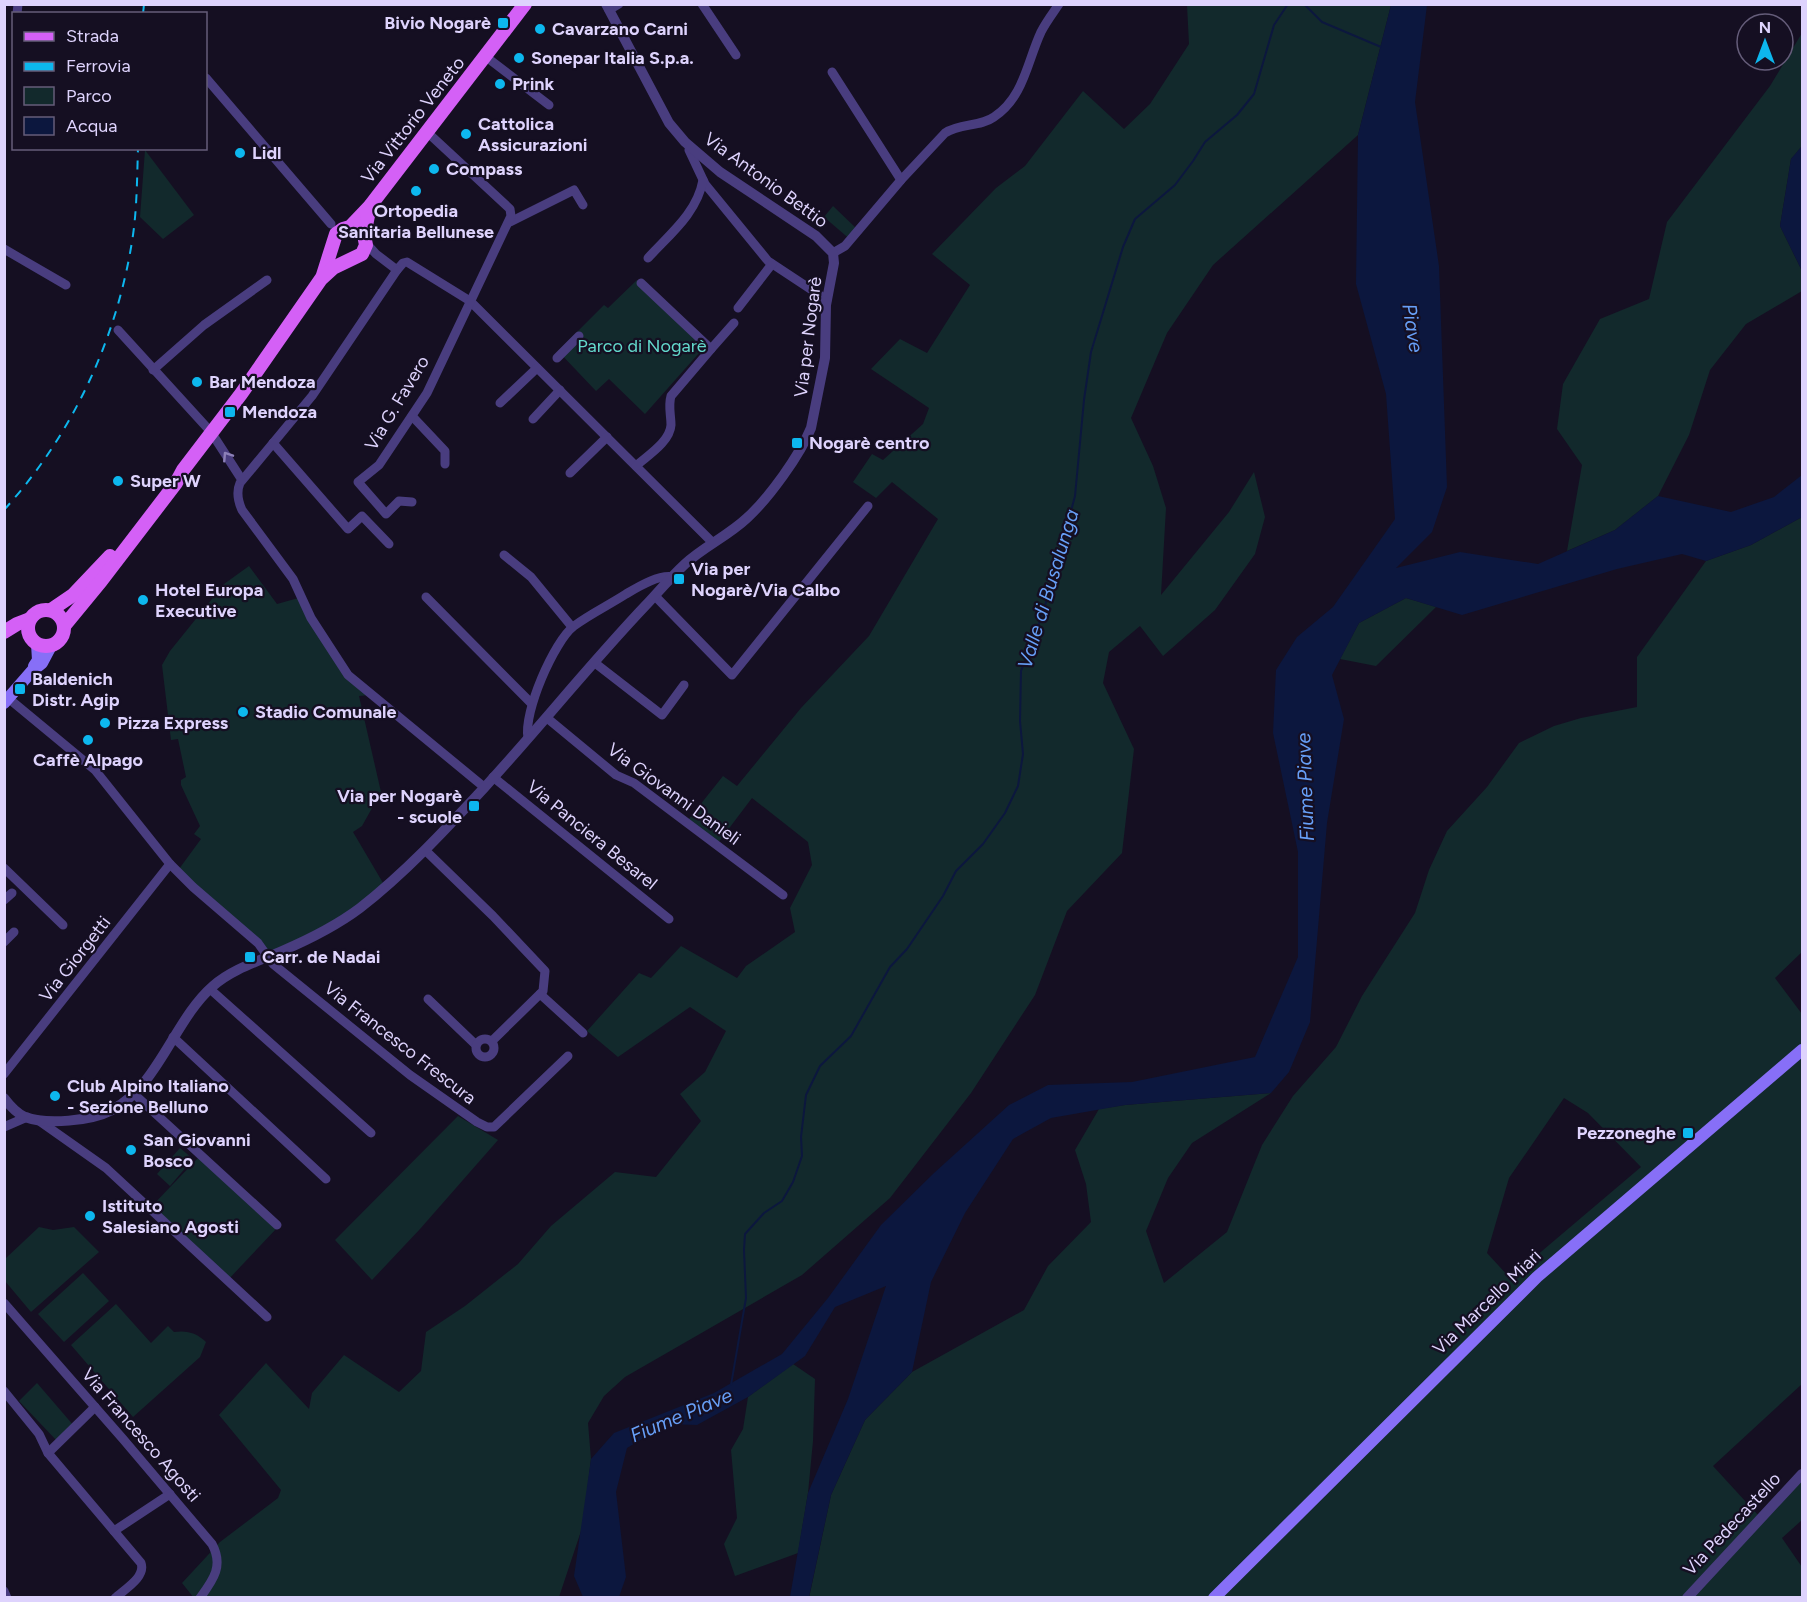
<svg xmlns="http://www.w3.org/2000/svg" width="1807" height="1602" font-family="Figtree,sans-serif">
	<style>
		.green { fill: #12292c; fill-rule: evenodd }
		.water { fill: #0c173e }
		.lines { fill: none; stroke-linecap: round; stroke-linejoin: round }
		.stream { stroke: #0c173e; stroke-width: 2 }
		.minor { stroke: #493d7f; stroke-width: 9 }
		.tertiary { stroke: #493d7f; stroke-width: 10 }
		.secondary { stroke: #876ff7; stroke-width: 12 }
		.primary { stroke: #d460f6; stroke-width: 14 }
		.rail { stroke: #0db7ee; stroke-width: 2; stroke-dasharray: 9 8; stroke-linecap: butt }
		.oneway { stroke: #8c80b8 }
		.poi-dot { fill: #0db7ee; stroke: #150f22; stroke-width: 2 }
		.labels { text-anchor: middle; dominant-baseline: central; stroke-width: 4.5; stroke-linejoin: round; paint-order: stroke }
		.poi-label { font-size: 18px; font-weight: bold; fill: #ded3fd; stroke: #150f22; text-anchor: start }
		.street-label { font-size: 18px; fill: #ded3fd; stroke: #150f22 }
		.park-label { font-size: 18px; fill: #63d9cc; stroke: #150f22 }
		.water-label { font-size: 20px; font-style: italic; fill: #679ff7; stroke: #150f22 }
	</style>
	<rect width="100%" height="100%" fill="#150f22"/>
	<g class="green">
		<polygon points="1187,5 1391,5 1358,135 1213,265 1167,333 1131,418 1153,466 1166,508 1161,595 1229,512 1254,472 1265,517 1255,554 1215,610 1163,656 1140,626 1109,652 1103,683 1134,749 1122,853 1067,911 1035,995 971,1093 890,1198 802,1275 625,1377 604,1396 588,1423 591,1459 583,1525 559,1597 194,1598 182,1583 220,1542 278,1498 281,1490 219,1415 266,1363 309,1409 312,1393 344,1355 399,1392 421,1371 426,1332 465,1306 518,1264 551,1226 615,1172 656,1177 701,1121 680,1094 705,1072 726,1031 690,1007 618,1057 587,1031 639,973 651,978 681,946 737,978 746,966 795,932 790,908 812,865 808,842 752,798 718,843 688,820 723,776 737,786 801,708 869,636 938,519 892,482 876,498 853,482 872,454 883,460 923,424 929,408 871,369 900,339 927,353 970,285 932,254 996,188 1025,166 1083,91 1124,129 1150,104 1189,44"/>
		<polygon points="1802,33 1802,146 1791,159 1780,226 1802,271 1802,291 1746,324 1710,370 1689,435 1658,496 1615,530 1567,551 1582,465 1557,429 1563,384 1600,319 1649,299 1667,222 1770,86"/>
		<polygon points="145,150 194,215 163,239 140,217"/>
		<polygon points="833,206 859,231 852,241 824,217"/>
		<polygon points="637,280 707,344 645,414 609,379 596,391 558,351 604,305 608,308"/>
		<path d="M1802 517V952L1775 978 1802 1014V1384L1713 1466 1758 1515 1802 1471V1520L1782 1538 1802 1567V1597L809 1598 831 1495 865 1420 912 1372 1024 1310 1048 1266 1091 1222 1086 1184 1075 1150 1099 1109 1125 1105 1271 1093 1192 1143 1168 1178 1146 1231 1164 1283 1227 1232 1262 1145 1293 1096 1336 1047 1362 996 1415 913 1429 870 1447 831 1487 787 1519 743 1554 726 1581 718 1637 707V657L1706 561 1751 545ZM1564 1098 1588 1113 1641 1167 1510 1278 1487 1253 1509 1178Z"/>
		<polygon points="249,566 277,604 302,597 343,665 370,695 359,696 381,792 362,826 353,832 386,888 344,917 268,954 179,869 201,839 194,834 200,826 181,785 181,780 186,777 178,739 171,740 162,665 170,651 224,584"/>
		<polygon points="1406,598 1436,607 1376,666 1340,659 1359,623"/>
		<polygon points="458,1116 498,1140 420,1229 372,1280 335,1240"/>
		<polygon points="180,1148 193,1159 170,1186 157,1174"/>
		<polygon points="198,1158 276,1229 226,1282 150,1208"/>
		<polygon points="39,1227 53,1230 74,1227 99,1252 31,1312 5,1281 5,1259"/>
		<polygon points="83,1273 109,1301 64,1342 38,1314"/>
		<path d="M116 1304 151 1343 168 1326 174 1332C187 1330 197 1333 206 1342L200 1357 133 1417 71 1345Z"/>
		<polygon points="793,1364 815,1379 813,1441 808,1493 798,1553 735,1576 724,1544 737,1518 731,1450 743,1429 748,1397"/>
		<polygon points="37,1383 74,1426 58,1442 19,1401"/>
	</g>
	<g class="water">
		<polygon points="1391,5 1427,5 1415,102 1439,266 1447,487 1432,532 1396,568 1460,552 1538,564 1615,530 1658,496 1731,512 1774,497 1802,475 1802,517 1751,545 1706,561 1682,554 1617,569 1462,615 1406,598 1359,623 1332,675 1344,719 1327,823 1310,1022 1289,1072 1271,1093 1125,1105 1051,1118 1013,1139 965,1213 931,1282 912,1372 865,1420 831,1495 809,1597 790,1597 808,1493 848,1399 886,1286 835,1307 805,1356 748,1397 697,1425 667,1424 627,1448 616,1492 626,1577 619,1597 583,1597 574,1576 591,1459 614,1433 714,1393 782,1354 828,1298 881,1225 934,1173 1009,1105 1048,1085 1132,1082 1255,1057 1298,957 1298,852 1273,733 1276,670 1297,637 1333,607 1395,519 1386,394 1356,284 1358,135"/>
		<polygon points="1802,146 1802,271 1780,226 1791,159"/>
	</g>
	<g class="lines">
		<g class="stream">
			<polyline points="1304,4 1322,22 1381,47"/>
			<polyline points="731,1385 746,1298 744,1250 745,1234 764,1213 782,1201 793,1182 802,1156 801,1137 806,1095 820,1066 851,1036 890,967 907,949 943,896 956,871 983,844 1005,813 1018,786 1023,754 1020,721 1021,671 1036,633 1050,590 1075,496 1084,400 1091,352 1123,247 1135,219 1175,185 1193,161 1205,142 1237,115 1254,94 1274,25 1288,4"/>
		</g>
		<g class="minor">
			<polyline points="702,4 736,55"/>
			<polyline points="609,10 619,4"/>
			<polyline points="17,14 18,4"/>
			<polyline points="485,56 549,105"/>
			<polyline points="832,72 901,180"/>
			<polyline points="206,78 331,224"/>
			<polyline points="691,147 689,150 705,184 768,261 827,300"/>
			<polyline points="510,222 574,190 583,205"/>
			<polyline points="366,243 376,254 397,270 403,263 407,262 470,301 713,543"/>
			<polyline points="4,249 66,285"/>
			<path d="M833 253 845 246 901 180 945 133C960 123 980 127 994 117 1024 97 1027 62 1041 32 1046 22 1053 13 1059 4"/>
			<path d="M648 258C670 234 697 213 703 180"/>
			<path d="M397 270 312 396 240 483C236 492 238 501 242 510L293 579 311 618 348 675 484 787"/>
			<polyline points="738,308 772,264"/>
			<polyline points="118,330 211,432 242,480"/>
			<polyline points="711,349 734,323"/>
			<polyline points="557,358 579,336"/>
			<polyline points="153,370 204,325 267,280"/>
			<polyline points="500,403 537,368"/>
			<polyline points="412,416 445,451 445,464"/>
			<polyline points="533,419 560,390"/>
			<polyline points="273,443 348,529 362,516 389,544"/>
			<path d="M636 466C647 456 670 442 671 425 671 415 668 406 671 396L711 349 641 283"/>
			<polyline points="570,473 607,437"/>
			<polyline points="412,502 399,501 386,514 358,482 379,465 427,393 511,216 510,209 427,132"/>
			<polyline points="504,555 531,577 572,627"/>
			<polyline points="655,596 732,675 868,506"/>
			<polyline points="426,597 531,703"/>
			<polyline points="595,663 662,715 684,685"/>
			<polyline points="8,698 95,770 170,864 193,887 258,943 273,964 410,1075 477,1122 487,1127 494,1127 568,1056"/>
			<polyline points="547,718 616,775 634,783 783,895"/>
			<path d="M528 738C523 713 554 641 574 626 590 614 609 605 626 594 638 587 659 574 673 577"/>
			<polyline points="493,777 669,919"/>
			<polyline points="425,850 493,916 545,971 543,991 492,1041"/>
			<polyline points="4,868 63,925"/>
			<polyline points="4,900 12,893"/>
			<polyline points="4,942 14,932"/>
			<polyline points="210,989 371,1133"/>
			<polyline points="540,994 583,1033"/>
			<polyline points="428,999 476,1045"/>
			<polyline points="173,1037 326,1179"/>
			<circle cx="485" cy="1048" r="9"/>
			<polyline points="4,1074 170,864"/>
			<polyline points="133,1093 277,1225"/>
			<polyline points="38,1120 106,1168 267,1317"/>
			<polyline points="4,1127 27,1117"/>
			<path d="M4 1303 123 1439 212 1544C224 1566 213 1580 200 1598"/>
			<polyline points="4,1391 39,1434 48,1453 114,1531 170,1494"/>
			<polyline points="48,1453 95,1407"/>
			<path d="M114 1531 141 1563C146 1577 125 1589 115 1598"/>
			<polyline points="4,1591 7,1598"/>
		</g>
		<g class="tertiary">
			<path d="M4 1098C10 1106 16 1113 25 1117 47 1125 91 1121 112 1110 159 1085 174 1020 213 986 232 969 259 961 282 951 310 939 336 926 360 908 405 873 445 830 484 788 539 728 590 664 646 605 659 591 671 577 685 564 703 547 728 536 747 518 769 498 800 455 811 428L825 358 826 305 834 263 833 253 816 236 720 172 685 142 669 123 606 4"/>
			<polyline points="1687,1598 1802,1474"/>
		</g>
		<g class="secondary">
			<polyline points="34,666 38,660 37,644"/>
			<polyline points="4,703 32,671 42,663 51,646"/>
			<polyline points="1214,1598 1537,1277 1802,1050"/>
		</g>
		<g class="primary">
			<polyline points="323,275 336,234 343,229 350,227 370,206 525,4"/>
			<circle cx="46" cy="628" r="18"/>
			<polyline points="51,610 73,595 110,556"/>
			<polyline points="64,626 101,581 176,483 183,470 241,394 321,279 333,268 362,254 366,245 364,235 370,206"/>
			<polyline points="4,632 17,624 30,619"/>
		</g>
		<g class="rail">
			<polyline points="143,14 144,4"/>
			<path d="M4 510C73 434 118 337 133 235 137 207 137 178 138 148"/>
		</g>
	</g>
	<defs><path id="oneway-chevron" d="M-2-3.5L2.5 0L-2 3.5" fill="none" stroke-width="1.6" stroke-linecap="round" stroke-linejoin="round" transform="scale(1.5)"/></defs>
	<use class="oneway" href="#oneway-chevron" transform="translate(227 456) rotate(-123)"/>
	<g class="poi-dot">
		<rect x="497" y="17" width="12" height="12" rx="3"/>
		<circle cx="540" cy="29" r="6"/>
		<circle cx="519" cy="58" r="6"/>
		<circle cx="500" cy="84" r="6"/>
		<circle cx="466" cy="134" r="6"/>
		<circle cx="240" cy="153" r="6"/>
		<circle cx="434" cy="169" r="6"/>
		<circle cx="416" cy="191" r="6"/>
		<circle cx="197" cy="382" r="6"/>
		<rect x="224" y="406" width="12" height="12" rx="3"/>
		<rect x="791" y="437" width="12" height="12" rx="3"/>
		<circle cx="118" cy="481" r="6"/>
		<rect x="673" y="573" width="12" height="12" rx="3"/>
		<circle cx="143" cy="600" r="6"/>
		<rect x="14" y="683" width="12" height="12" rx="3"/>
		<circle cx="243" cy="712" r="6"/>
		<circle cx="105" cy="723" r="6"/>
		<circle cx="88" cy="740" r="6"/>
		<rect x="468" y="800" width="12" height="12" rx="3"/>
		<rect x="244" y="951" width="12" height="12" rx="3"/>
		<circle cx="55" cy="1096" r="6"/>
		<rect x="1682" y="1127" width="12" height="12" rx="3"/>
		<circle cx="131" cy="1150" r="6"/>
		<circle cx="90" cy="1216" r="6"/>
	</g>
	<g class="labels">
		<g class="poi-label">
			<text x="491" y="23" text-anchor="end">Bivio Nogarè</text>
			<text x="552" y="29">Cavarzano Carni</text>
			<text x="531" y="58">Sonepar Italia S.p.a.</text>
			<text x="512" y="84">Prink</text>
			<text x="478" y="124">Cattolica<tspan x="478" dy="21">Assicurazioni</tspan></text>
			<text x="252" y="153">Lidl</text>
			<text x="446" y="169">Compass</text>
			<text x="416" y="211" text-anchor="middle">Ortopedia<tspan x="416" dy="21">Sanitaria Bellunese</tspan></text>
			<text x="209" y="382">Bar Mendoza</text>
			<text x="242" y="412">Mendoza</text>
			<text x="809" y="443">Nogarè centro</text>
			<text x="130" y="481">Super W</text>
			<text x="691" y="569">Via per<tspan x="691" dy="21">Nogarè/Via Calbo</tspan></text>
			<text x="155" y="590">Hotel Europa<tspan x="155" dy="21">Executive</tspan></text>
			<text x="32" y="679">Baldenich<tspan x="32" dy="21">Distr. Agip</tspan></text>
			<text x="255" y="712">Stadio Comunale</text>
			<text x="117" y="723">Pizza Express</text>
			<text x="88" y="760" text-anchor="middle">Caffè Alpago</text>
			<text x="462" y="796" text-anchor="end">Via per Nogarè<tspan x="462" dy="21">- scuole</tspan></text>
			<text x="262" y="957">Carr. de Nadai</text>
			<text x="67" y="1086">Club Alpino Italiano<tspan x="67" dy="21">- Sezione Belluno</tspan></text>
			<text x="1676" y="1133" text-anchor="end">Pezzoneghe</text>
			<text x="143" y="1140">San Giovanni<tspan x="143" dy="21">Bosco</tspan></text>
			<text x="102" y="1206">Istituto<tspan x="102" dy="21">Salesiano Agosti</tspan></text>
		</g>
		<g class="street-label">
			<text transform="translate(413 120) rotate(-52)">Via Vittorio Veneto</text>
			<text transform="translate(766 180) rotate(36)">Via Antonio Bettio</text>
			<text transform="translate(808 337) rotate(-83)">Via per Nogarè</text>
			<text transform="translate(397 403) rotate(-59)">Via G. Favero</text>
			<text transform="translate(674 794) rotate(36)">Via Giovanni Danieli</text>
			<text transform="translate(592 835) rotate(39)">Via Panciera Besarel</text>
			<text transform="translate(75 959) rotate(-52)">Via Giorgetti</text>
			<text transform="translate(400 1043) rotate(38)">Via Francesco Frescura</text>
			<text transform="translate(1487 1302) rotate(-44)">Via Marcello Miari</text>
			<text transform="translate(141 1435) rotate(49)">Via Francesco Agosti</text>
			<text transform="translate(1732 1524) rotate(-47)">Via Pedecastello</text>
		</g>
		<g class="park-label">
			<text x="642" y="346">Parco di Nogarè</text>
		</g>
		<g class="water-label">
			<text transform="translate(1413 328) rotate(81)">Piave</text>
			<text transform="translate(1048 589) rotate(-73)">Valle di Busalunga</text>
			<text transform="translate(1305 787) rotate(-92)">Fiume Piave</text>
			<text transform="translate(681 1415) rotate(-23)">Fiume Piave</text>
		</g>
	</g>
	<rect width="1807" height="1602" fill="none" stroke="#ded3fd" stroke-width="12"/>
	<rect x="12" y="12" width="195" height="138" fill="#150f22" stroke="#655d7a" stroke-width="1.5"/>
	<rect x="24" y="32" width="30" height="9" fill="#d460f6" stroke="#655d7a" stroke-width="1.5"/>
	<text x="66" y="42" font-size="18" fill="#ded3fd">Strada</text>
	<rect x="24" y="62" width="30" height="9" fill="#0db7ee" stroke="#655d7a" stroke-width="1.5"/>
	<text x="66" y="72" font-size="18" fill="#ded3fd">Ferrovia</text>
	<rect x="24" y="87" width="30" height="18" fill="#12292c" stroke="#655d7a" stroke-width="1.5"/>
	<text x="66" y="102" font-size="18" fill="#ded3fd">Parco</text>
	<rect x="24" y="117" width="30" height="18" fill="#0c173e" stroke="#655d7a" stroke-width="1.5"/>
	<text x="66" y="132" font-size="18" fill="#ded3fd">Acqua</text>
	<g transform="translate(1765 42)"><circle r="28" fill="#150f22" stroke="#655d7a" stroke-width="1.5"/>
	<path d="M0-4.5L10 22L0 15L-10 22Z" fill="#0db7ee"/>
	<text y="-9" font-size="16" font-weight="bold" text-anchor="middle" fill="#ded3fd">N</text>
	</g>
</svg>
